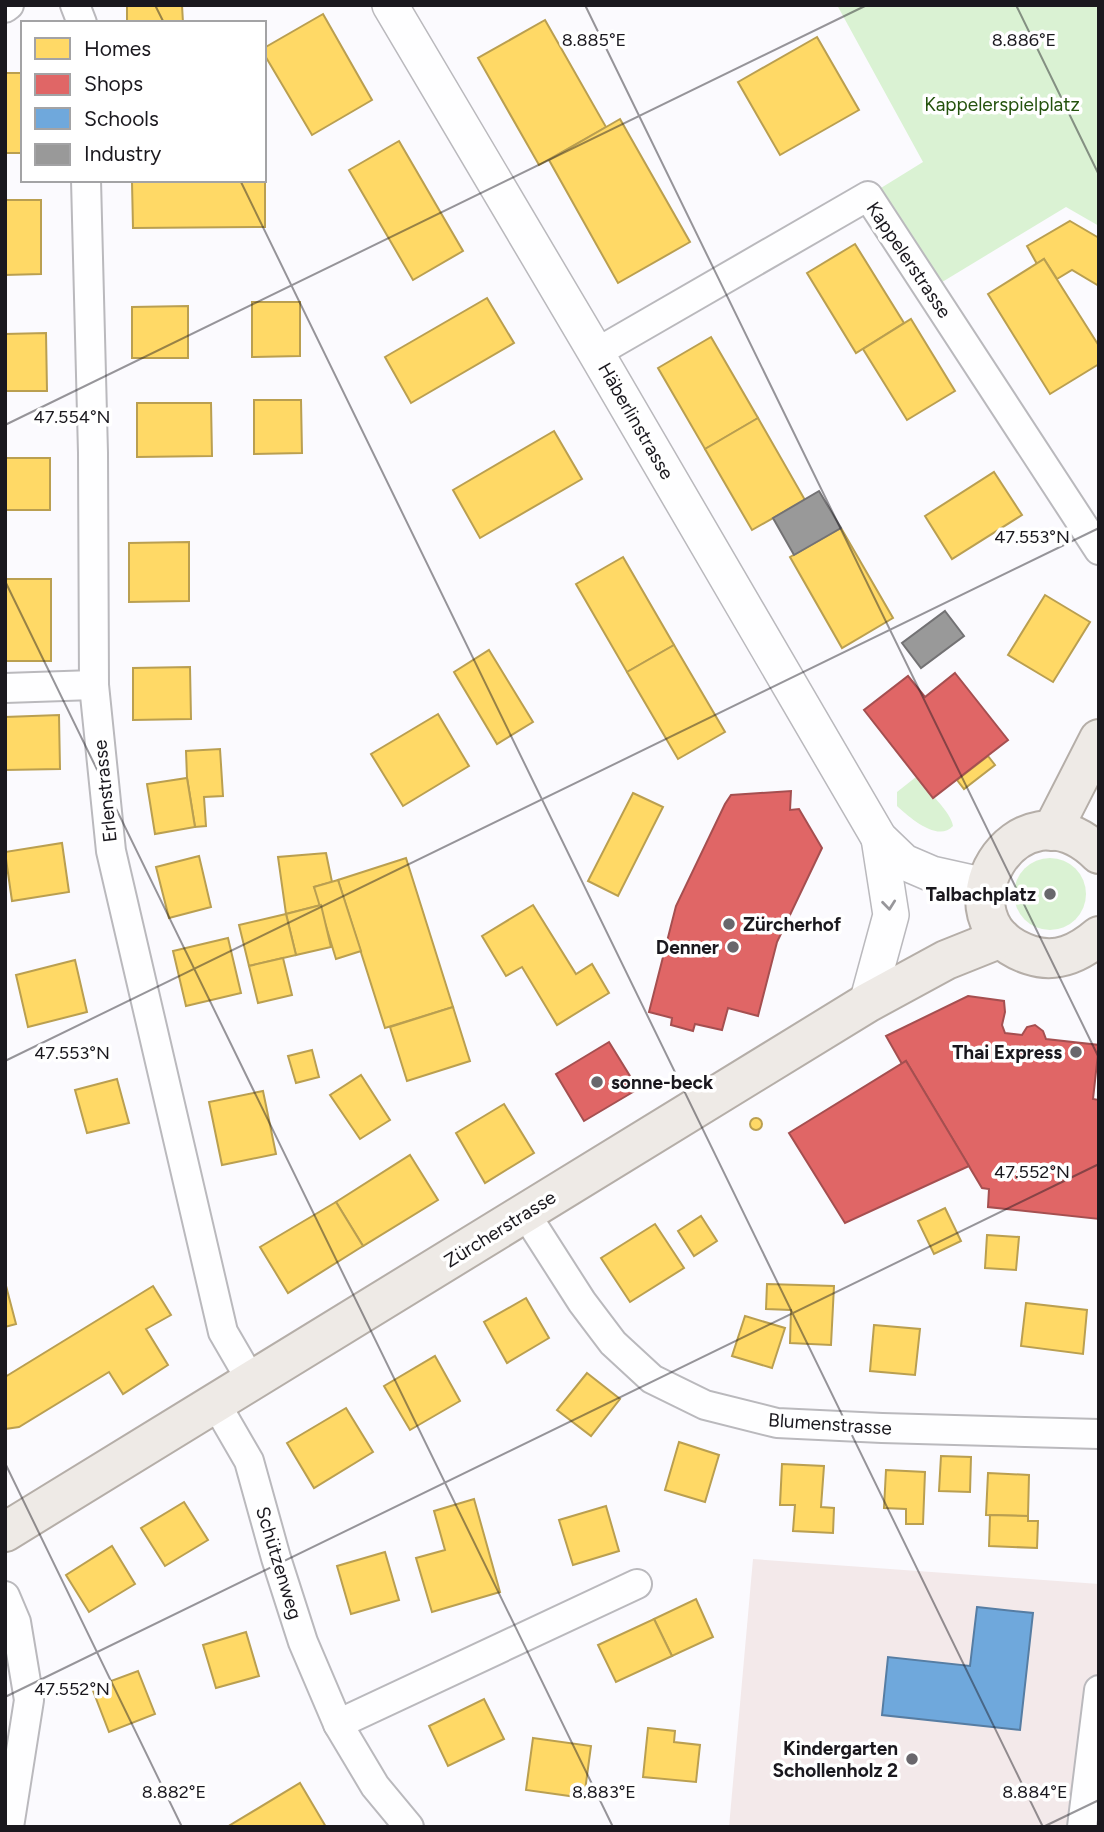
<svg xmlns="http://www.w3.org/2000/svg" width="1104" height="1832" font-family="Figtree,sans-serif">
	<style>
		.education { fill: #f3e9ea }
		.green { fill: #daf2d3 }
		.homes { fill: #ffd966; stroke: #ba9f50; stroke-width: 2 }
		.shops { fill: #e06666; stroke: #a54f50; stroke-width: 2 }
		.schools { fill: #6fa8dc; stroke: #567da3; stroke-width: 2 }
		.industry { fill: #999; stroke: #737274; stroke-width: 2 }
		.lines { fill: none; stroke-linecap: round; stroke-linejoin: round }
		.minor-casing { stroke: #bab9bd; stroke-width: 32 }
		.tertiary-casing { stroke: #bab9bd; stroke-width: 38 }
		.primary-casing { stroke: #b5aea8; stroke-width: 42 }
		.minor { stroke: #fefeff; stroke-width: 28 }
		.tertiary { stroke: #fefeff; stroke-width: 35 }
		.primary { stroke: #eeeae6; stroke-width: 38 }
		.oneway { stroke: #97969a }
		.ticks { fill: none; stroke: #1a181e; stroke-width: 2; stroke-opacity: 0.45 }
		.poi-dot { fill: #69676c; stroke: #fff; stroke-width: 2.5 }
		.labels { text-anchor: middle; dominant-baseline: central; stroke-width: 7; stroke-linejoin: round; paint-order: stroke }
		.park-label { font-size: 19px; fill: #24520d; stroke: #fff }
		.street-label { font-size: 19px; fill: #1a181e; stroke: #fff }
		.poi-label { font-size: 19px; font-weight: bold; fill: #1a181e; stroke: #fff; text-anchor: end }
		.ticks-label { font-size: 18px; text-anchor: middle; fill: #1a181e; stroke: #fff; stroke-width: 7; stroke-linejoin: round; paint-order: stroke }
	</style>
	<rect width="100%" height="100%" fill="#fbfafe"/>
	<polygon class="education" points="753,1559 1099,1584 1099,1690 1082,1827 729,1827"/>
	<g class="green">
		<polygon points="837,5 1099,5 1099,226 1066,207 929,290 868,196 923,162"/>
		<path d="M916 777C926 789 952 813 953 826 938 843 909 817 897 806V792Z"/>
		<circle cx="1050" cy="894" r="36"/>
	</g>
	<g class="homes">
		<polygon points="127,5 182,5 183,23 127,23"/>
		<polygon points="323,14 372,100 312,135 264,54 264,48"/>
		<polygon points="545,20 606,127 539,165 478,58"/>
		<polygon points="817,37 859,110 780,155 738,82"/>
		<rect x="5" y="73" width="18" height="80"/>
		<polygon points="620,119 690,242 618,283 549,160"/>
		<polygon points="399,141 463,251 413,280 349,170"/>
		<polygon points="265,181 265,227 133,228 132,182"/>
		<polygon points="5,200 41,200 41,274 5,275"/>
		<polygon points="1070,221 1099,238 1099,286 1072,270 1057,279 1044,259 1037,264 1027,246"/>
		<polygon points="855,244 904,323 856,353 807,273"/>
		<polygon points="1044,259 1099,346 1099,364 1050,394 988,294"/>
		<polygon points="487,298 514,343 411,403 385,357"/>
		<polygon points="252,302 300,302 300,356 252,357"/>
		<polygon points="188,306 188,358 132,358 132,307"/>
		<polygon points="911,319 955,391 907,420 863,349"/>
		<polygon points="46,333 47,391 5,391 5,334"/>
		<polygon points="711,337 758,418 705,449 658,368"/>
		<polygon points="254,400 301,400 302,453 254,454"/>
		<polygon points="137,403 211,403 212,456 137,457"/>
		<polygon points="758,418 805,500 752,530 705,449"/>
		<polygon points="554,431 582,479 480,538 453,490"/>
		<rect x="5" y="458" width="45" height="52"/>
		<polygon points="994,472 1022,515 952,559 925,516"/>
		<polygon points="841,528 893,618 842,648 790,557"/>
		<polygon points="189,542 189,601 129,602 129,543"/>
		<polygon points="623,557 674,645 627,672 576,584"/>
		<rect x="5" y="579" width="46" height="82"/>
		<polygon points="1045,595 1090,622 1053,682 1008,655"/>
		<polygon points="674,645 725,732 678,759 627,672"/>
		<polygon points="489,650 533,722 497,744 454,672"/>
		<polygon points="190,667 191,719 133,720 133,668"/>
		<polygon points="438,714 469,766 403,806 371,754"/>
		<polygon points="59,715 60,769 5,770 5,717"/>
		<polygon points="220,749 223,796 204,797 206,826 195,827 187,778 186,751"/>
		<polygon points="988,756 995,765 964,789 957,780"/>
		<polygon points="187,778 195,827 155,834 147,784"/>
		<polygon points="633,793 663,807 618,896 588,881"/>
		<polygon points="62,843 69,892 12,901 5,852"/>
		<polygon points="326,853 332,882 314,887 321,905 286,914 278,857"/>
		<polygon points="199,856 211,907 169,918 156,867"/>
		<polygon points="406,858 453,1007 385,1028 338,880"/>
		<polygon points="338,880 361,951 336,959 314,887"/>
		<polygon points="321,905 331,947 296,955 286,914"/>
		<polygon points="533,905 576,974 592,964 609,993 557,1025 522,967 506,976 482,936"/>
		<polygon points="286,914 296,955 249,966 239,925"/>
		<polygon points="228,938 241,993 186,1006 173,951"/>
		<polygon points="283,958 292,995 258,1003 249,966"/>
		<polygon points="75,960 87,1012 28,1027 16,975"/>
		<polygon points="453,1007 470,1061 407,1081 390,1027"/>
		<polygon points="312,1050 319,1077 296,1083 288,1056"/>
		<polygon points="361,1075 390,1120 360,1139 330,1095"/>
		<polygon points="117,1079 129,1123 87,1133 75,1090"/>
		<polygon points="263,1091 276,1154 222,1165 209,1102"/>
		<polygon points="504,1104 534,1153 485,1183 456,1133"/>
		<circle cx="756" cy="1124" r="6"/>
		<polygon points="410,1155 438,1200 363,1246 336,1202"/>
		<polygon points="336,1202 363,1246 288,1293 260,1247"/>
		<polygon points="945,1208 961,1241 934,1254 918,1221"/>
		<polygon points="701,1216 717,1241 694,1256 678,1231"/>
		<polygon points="655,1224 684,1268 630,1302 601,1258"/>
		<polygon points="987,1235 1019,1237 1016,1270 985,1268"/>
		<polygon points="5,1282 16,1324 5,1327"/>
		<polygon points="767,1284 834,1286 831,1345 790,1343 791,1310 766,1309"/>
		<polygon points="153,1286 171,1315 146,1329 168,1365 123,1394 109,1372 19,1427 5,1429 5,1377"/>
		<polygon points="526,1298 549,1338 507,1363 484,1322"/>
		<polygon points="1026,1303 1087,1310 1083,1354 1021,1346"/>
		<polygon points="745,1316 785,1328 772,1368 732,1356"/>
		<polygon points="874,1325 920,1329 915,1375 870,1371"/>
		<polygon points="435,1356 460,1401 410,1430 384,1386"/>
		<polygon points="587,1373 620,1399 591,1436 557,1410"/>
		<polygon points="346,1408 373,1452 314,1488 287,1443"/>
		<polygon points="679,1442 719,1455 705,1502 665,1490"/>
		<polygon points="941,1456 971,1457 970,1492 939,1491"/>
		<polygon points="782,1464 824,1466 821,1507 834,1508 833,1533 793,1531 795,1505 780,1505"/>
		<polygon points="886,1470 925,1472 923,1524 906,1524 906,1509 884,1508"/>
		<polygon points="988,1473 1029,1475 1028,1516 986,1515"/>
		<polygon points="474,1499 500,1592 432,1612 416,1558 445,1550 434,1511"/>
		<polygon points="184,1502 208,1540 165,1566 141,1528"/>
		<polygon points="606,1506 619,1551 573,1565 559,1520"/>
		<polygon points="990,1515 1028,1516 1028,1521 1038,1521 1037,1548 989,1546"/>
		<polygon points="112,1546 135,1584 89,1612 66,1575"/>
		<polygon points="385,1552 399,1600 351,1614 337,1566"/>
		<polygon points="696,1599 713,1637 672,1656 654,1619"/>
		<polygon points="654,1619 672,1656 616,1682 598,1645"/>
		<polygon points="246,1632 259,1676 216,1688 203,1645"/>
		<polygon points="138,1671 155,1714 109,1732 92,1688"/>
		<polygon points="484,1699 504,1739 448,1766 429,1726"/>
		<polygon points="648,1728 675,1731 674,1742 700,1745 696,1782 643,1777"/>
		<polygon points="533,1738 591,1746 584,1798 526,1790"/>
		<polygon points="300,1783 326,1827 227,1827"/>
	</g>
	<g class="shops">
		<polygon points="955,673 1008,740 933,798 864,710 908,676 925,697"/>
		<polygon points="791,791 790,810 799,809 822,848 777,942 758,1016 728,1008 722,1030 695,1024 693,1031 671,1025 672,1018 649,1012 676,906 725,804 731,795"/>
		<polygon points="968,996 1004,1001 1005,1012 1002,1025 1005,1033 1022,1035 1027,1027 1035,1025 1043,1031 1046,1039 1099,1045 1093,1099 1099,1100 1099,1219 988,1207 989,1189 982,1188 906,1061 902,1064 886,1036"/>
		<polygon points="609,1042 638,1089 584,1121 556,1074"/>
		<polygon points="906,1061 969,1166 845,1223 789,1133"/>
	</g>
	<polygon class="schools" points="977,1607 1033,1613 1020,1730 882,1715 888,1657 970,1666"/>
	<g class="industry">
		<polygon points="819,491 841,528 794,555 773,518"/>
		<polygon points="945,611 964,636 921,668 902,643"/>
	</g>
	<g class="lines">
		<defs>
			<g id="minor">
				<polyline points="75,5 82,23"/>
				<polyline points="5,8 9,5"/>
				<polyline points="86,180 93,453 94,685 111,851 223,1332 252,1382"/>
				<polyline points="596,353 868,196 1099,550"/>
				<polyline points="5,688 94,685"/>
				<polyline points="525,1213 582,1302 613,1343 652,1379 705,1405 777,1423 882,1428 1099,1434"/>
				<polyline points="216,1404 249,1461 276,1558 303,1642 338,1724 375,1786 409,1827"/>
				<polyline points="5,1596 16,1622 29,1700 9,1827"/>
				<polyline points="338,1724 637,1584"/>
				<polyline points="1082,1827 1099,1690"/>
			</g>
			<g id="tertiary">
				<polyline points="390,5 596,353 879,838 904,862 932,874 986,886"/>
				<polyline points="867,1003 891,915 879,838"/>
			</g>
			<g id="primary">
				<polyline points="1052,831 1099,739"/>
				<path d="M1099 854C1017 773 930 923 1030 955 1057 964 1079 953 1099 936"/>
				<polyline points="5,1532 867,1003 946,960 1001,938"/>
			</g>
		</defs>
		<use href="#minor" class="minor-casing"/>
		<use href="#tertiary" class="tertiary-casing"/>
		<use href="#primary" class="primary-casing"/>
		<use href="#minor" class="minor"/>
		<use href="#tertiary" class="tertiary"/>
		<use href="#primary" class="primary"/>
	</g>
	<defs><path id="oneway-chevron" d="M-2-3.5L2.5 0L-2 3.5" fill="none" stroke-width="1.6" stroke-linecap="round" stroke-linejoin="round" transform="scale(1.75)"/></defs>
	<use class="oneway" href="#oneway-chevron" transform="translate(889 905) rotate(84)"/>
	<path class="ticks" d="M155 5 164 23M585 5 1099 1058M1016 5 1099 175M240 180 1043 1827M5 425 867 5M5 581 613 1827M5 1061 1099 528M5 1463 182 1827M5 1697 1099 1164M1043 1827 1099 1800"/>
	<g class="poi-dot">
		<circle cx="1050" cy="894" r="7"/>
		<circle cx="729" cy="924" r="7"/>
		<circle cx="733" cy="947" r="7"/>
		<circle cx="1076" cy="1052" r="7"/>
		<circle cx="597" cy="1082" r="7"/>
		<circle cx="912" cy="1759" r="7"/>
	</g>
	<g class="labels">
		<g class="park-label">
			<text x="1002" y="104">Kappelerspielplatz</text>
		</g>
		<g class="street-label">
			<text transform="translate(909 260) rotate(56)">Kappelerstrasse</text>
			<text transform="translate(636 421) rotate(60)">Häberlinstrasse</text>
			<text transform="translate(105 791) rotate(-96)">Erlenstrasse</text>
			<text transform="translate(500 1229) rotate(-32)">Zürcherstrasse</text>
			<text transform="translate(830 1424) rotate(4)">Blumenstrasse</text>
			<text transform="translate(279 1563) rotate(73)">Schützenweg</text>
		</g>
		<g class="poi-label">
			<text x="1036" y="894">Talbachplatz</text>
			<text x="743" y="924" text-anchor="start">Zürcherhof</text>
			<text x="719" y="947">Denner</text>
			<text x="1062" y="1052">Thai Express</text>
			<text x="611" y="1082" text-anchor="start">sonne-beck</text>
			<text x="898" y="1748">Kindergarten<tspan x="898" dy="22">Schollenholz 2</tspan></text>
		</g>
	</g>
	<g class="ticks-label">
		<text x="594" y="46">8.885°E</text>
		<text x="1024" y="46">8.886°E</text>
		<text x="72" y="423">47.554°N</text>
		<text x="1032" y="543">47.553°N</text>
		<text x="72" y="1059">47.553°N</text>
		<text x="1032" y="1178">47.552°N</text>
		<text x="72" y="1695">47.552°N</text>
		<text x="174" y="1798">8.882°E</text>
		<text x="604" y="1798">8.883°E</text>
		<text x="1035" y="1798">8.884°E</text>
	</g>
	<rect width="1104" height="1832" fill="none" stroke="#1a181e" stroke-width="14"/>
	<rect x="21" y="21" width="245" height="161" fill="#ffffff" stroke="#a3a3a5" stroke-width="2"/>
	<rect x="35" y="38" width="35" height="21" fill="#ffd966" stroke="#a3a3a5" stroke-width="2"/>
	<text x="84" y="56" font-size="21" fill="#1a181e">Homes</text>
	<rect x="35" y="74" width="35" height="21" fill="#e06666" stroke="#a3a3a5" stroke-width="2"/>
	<text x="84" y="91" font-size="21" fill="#1a181e">Shops</text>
	<rect x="35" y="108" width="35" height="21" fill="#6fa8dc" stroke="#a3a3a5" stroke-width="2"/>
	<text x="84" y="126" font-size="21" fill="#1a181e">Schools</text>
	<rect x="35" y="144" width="35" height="21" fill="#999999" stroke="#a3a3a5" stroke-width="2"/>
	<text x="84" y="161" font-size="21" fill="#1a181e">Industry</text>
</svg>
